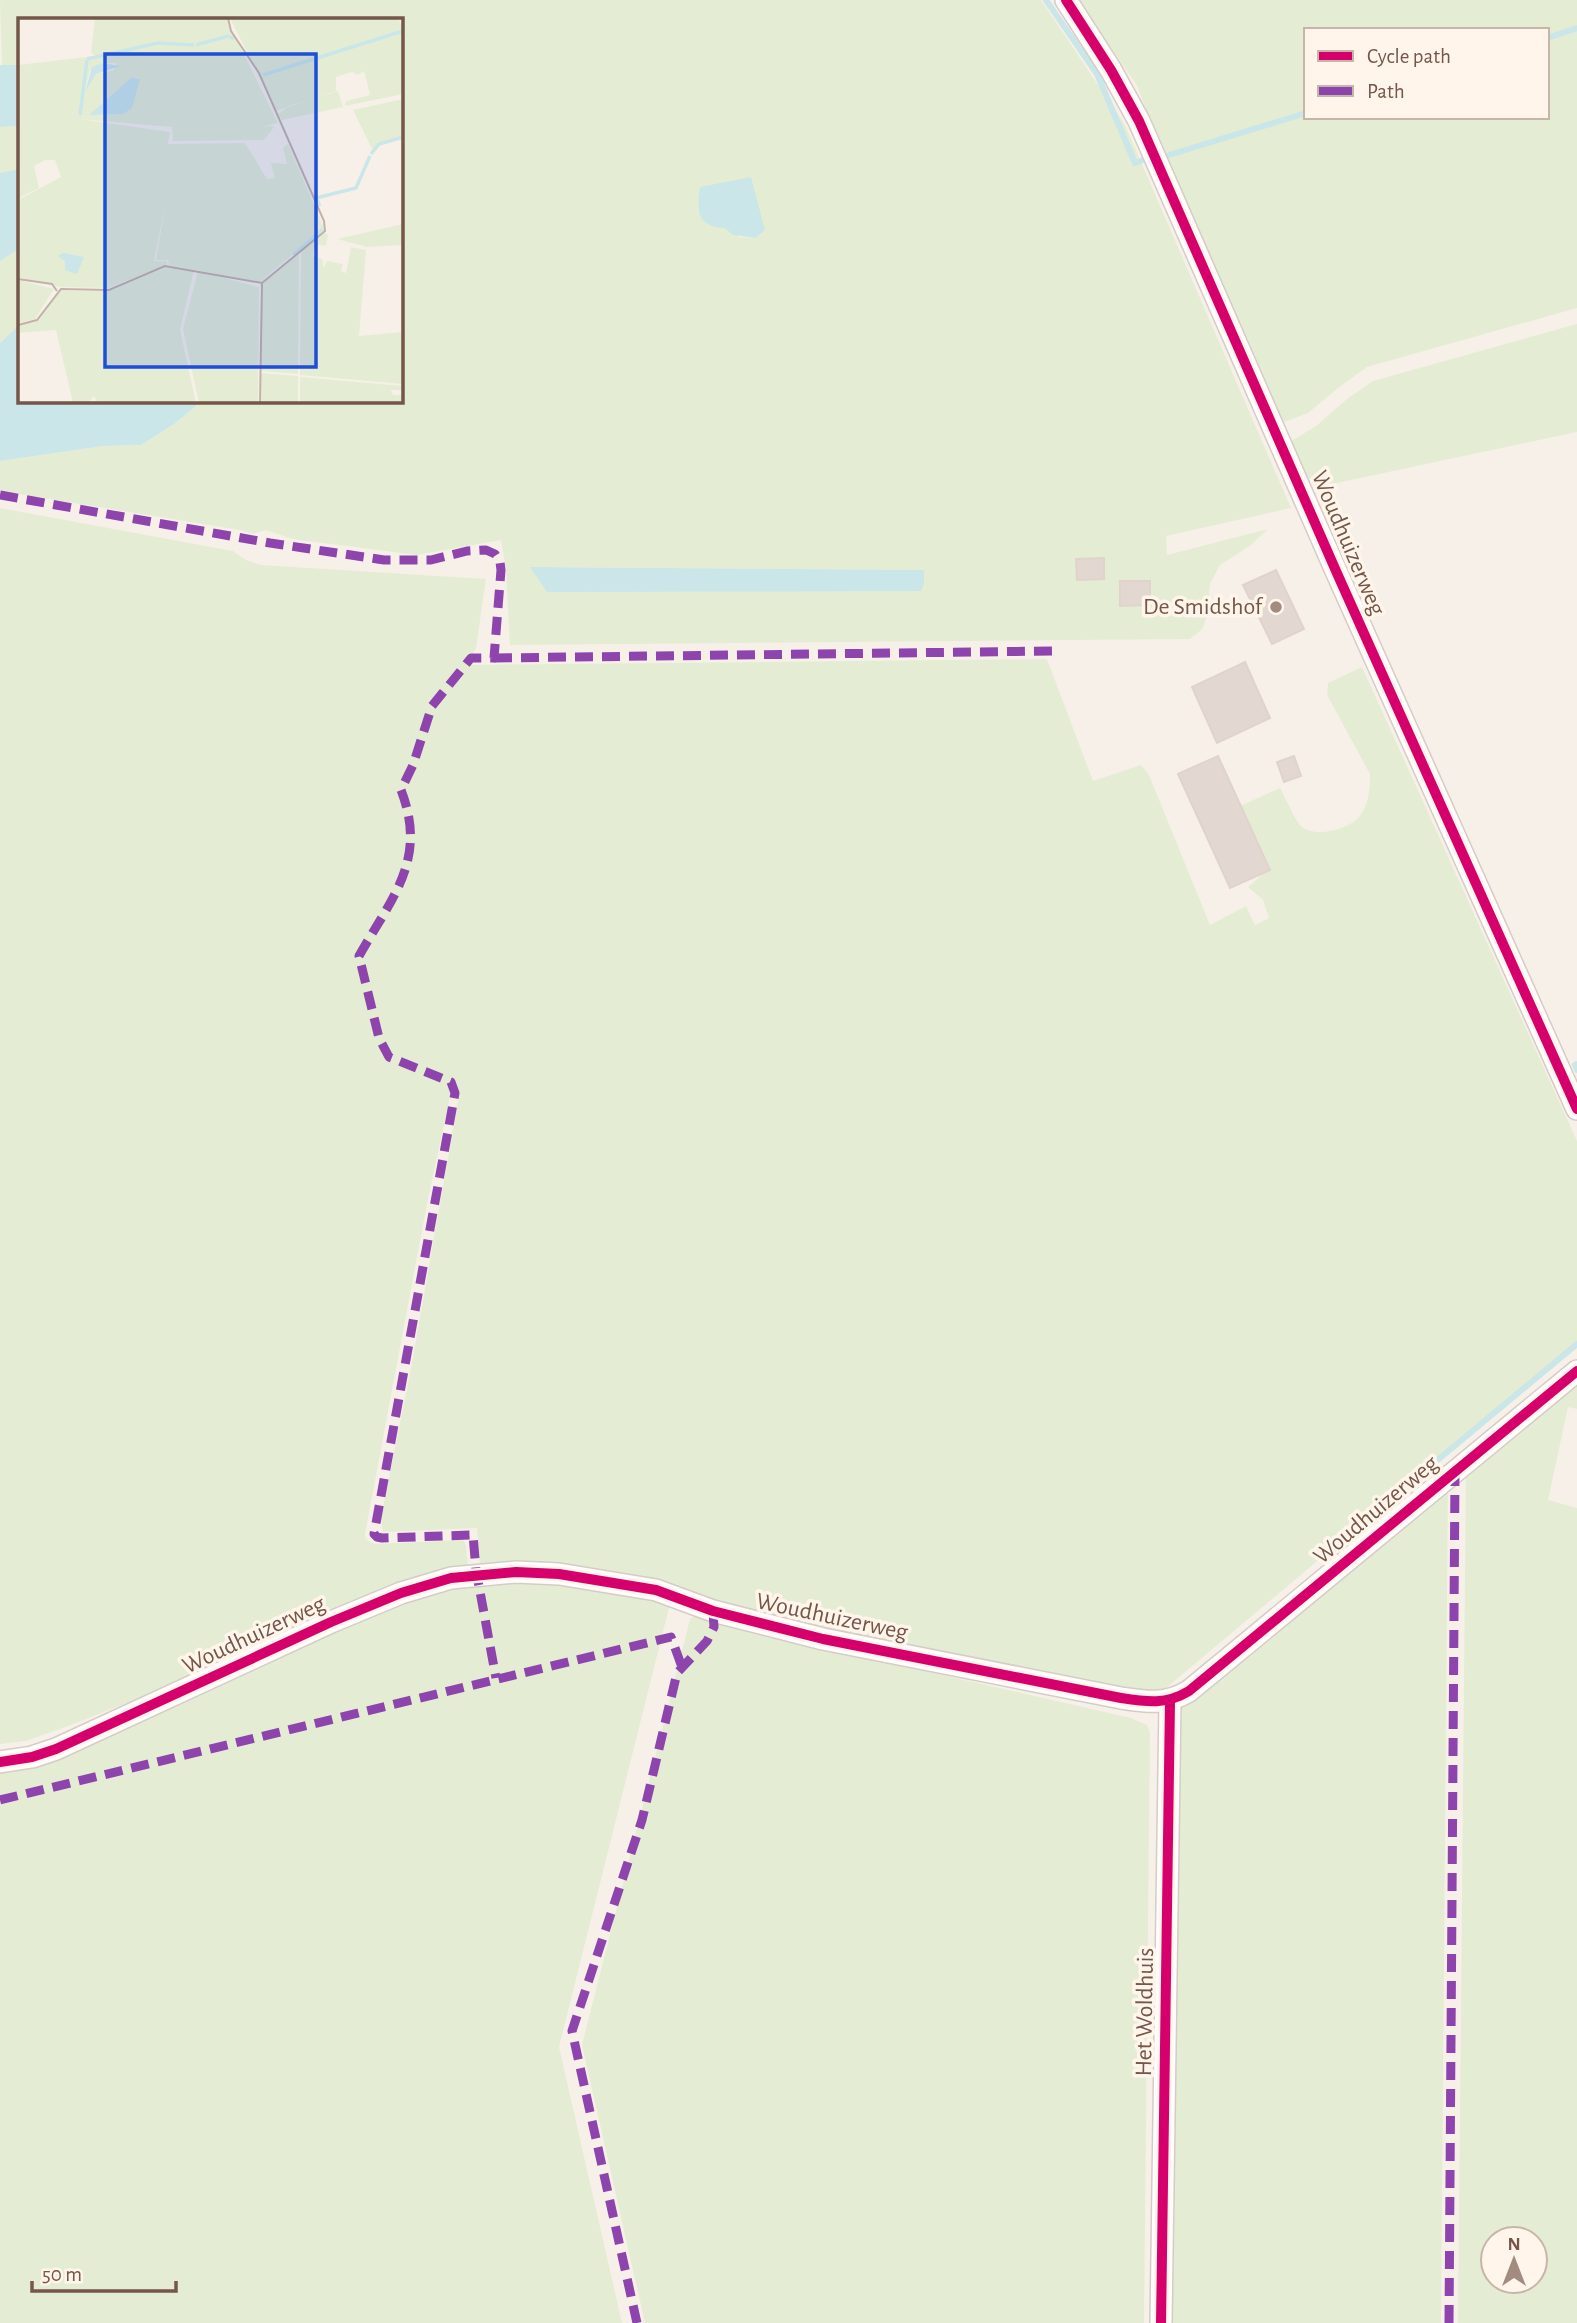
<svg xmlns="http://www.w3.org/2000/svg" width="1577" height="2323" font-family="'Alegreya Sans',sans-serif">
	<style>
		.green { fill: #e4edd3; fill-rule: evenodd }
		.water { fill: #cae6e8 }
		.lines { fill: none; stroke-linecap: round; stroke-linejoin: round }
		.stream { stroke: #cae6e8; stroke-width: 6 }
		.building { fill: #e3d8d1; stroke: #e0d3cb; stroke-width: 2 }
		.street-casing { stroke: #d5ccc6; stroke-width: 24 }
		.street { stroke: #fefdfc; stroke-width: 21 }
		.quiet { stroke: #8e44ad; stroke-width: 9; stroke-dasharray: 18 9; stroke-linecap: butt }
		.cycleway-casing { stroke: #fff5ea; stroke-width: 15 }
		.cycleway { stroke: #d6006c; stroke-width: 10 }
		.poi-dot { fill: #a28c80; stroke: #fff5ea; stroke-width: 2.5 }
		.labels { text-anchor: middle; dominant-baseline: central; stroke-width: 7; stroke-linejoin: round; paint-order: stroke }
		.street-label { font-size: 24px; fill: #755648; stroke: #fff5ea }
		.poi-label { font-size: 24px; fill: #755648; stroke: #fff5ea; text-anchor: end }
		.inset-river { fill: none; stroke: #cae6e8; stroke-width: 3.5 }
		.inset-road { fill: none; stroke: #c3b2a9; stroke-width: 2 }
		.view { fill: #1d4ed8; fill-opacity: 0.15; stroke: #1d4ed8; stroke-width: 3.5 }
		.inset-edge { fill: none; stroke: #755648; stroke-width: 3.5 }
	</style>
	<rect width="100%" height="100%" fill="#f7f0e9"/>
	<g class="green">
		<path d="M0 0H1041L1125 125 1291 508 1166 536 1167 555 1268 529 1251 545 1220 565 1210 584 1207 616 1202 629 1190 639 510 645 506 569 501 540 417 555 292 539 266 530 252 534 240 530 0 491V461L103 446 141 445 174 424 202 401H401V19H19V65H2ZM700 187 765 230 756 238 739 237 698 210ZM531 567 923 570 924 583Z"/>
		<path d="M1078 0H1577V308L1367 367 1338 388 1308 413 1279 424 1154 135 1138 87ZM1306 30H1547V117H1306Z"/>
		<polygon points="19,126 19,169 0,173 0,127"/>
		<polygon points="19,249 19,325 0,343 0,261"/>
		<polygon points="1577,324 1577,432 1318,487 1298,468 1288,443 1316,426 1347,399 1373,381"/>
		<path d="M0 508 233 551 246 560 261 565 486 579 476 648 467 665 1047 659 1093 781 1141 765 1149 775 1210 925 1246 906 1255 925 1269 918 1263 900 1248 887 1266 871 1238 807 1280 788C1286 798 1295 821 1302 827 1316 838 1349 829 1359 817 1369 806 1370 788 1370 774L1327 695 1328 683 1362 667 1577 1141V1343L1159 1694H1139L736 1613 480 1566 477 1528 383 1532 381 1517 410 1374 460 1090 450 1097 427 1204 365 1534 366 1539 374 1544 463 1540 466 1545 468 1569 68 1726 26 1741 0 1744Z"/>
		<path d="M1577 1374V1409L1568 1407 1548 1500 1577 1508V2323H1458L1466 1468ZM1493 2239H1535V2281H1493Z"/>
		<polygon points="1448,1483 1441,2323 1166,2323 1175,1710"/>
		<polygon points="517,1577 664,1598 669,1608 559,2047 622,2323 0,2323 0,1770 418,1593"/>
		<polygon points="695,1615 746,1630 1131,1718 1147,1725 1150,1733 1144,2323 645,2323 582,2045 690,1619"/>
	</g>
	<g class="water">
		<polygon points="0,65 19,65 19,126 0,127"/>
		<polygon points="19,169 19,249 0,261 0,173"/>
		<path d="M751 177 765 230 756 238 733 235 725 228C697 227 696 211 700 187Z"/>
		<polygon points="19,325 19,401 202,401 174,424 141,445 103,446 0,461 0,343"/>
		<polygon points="530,567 924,570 924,583 921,591 547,592"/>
	</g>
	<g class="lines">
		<g class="stream">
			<polyline points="1046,0 1097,74 1135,163 1143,160"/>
			<polyline points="1547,38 1577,28"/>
			<polyline points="1169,155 1306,113"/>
			<polyline points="1577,1064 1575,1065 1577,1070"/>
			<polyline points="1374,1513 1577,1344"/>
		</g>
	</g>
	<g class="building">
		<polygon points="1104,558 1104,579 1077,580 1076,559"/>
		<polygon points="1276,570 1304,629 1272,644 1243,585"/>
		<polygon points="1120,581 1150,581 1150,605 1120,606"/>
		<polygon points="1245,662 1270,718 1217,743 1192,687"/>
		<polygon points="1218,756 1270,870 1230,888 1178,774"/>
		<polygon points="1294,756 1301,776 1284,782 1277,762"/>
	</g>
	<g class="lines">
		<defs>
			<g id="street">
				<polyline points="1066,0 1111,70 1139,121 1336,571 1577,1109"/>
				<path d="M0 1762 32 1757 56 1749 331 1622 401 1593 451 1578 516 1572 559 1574 656 1590 713 1611 823 1639 1121 1698C1147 1702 1166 1705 1189 1691L1577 1371"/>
				<polyline points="1161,2323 1170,1701"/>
			</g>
		</defs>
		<use href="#street" class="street-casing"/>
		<use href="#street" class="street"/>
		<g class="quiet">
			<path d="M0 495 270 543 384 560H431L467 551 486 550 495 554 500 562 501 570 494 658H471L432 706 413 765 401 790C428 860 392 897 359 956L379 1038 389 1057 451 1082 455 1093 374 1534 377 1537 382 1538 473 1535 476 1570 496 1678"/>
			<polyline points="494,658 1054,651"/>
			<polyline points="0,1800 671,1637 682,1667"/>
			<polyline points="637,2323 572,2031 642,1820 677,1673 707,1641 714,1627 713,1611"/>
			<polyline points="1449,2323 1455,1472"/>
		</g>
		<defs>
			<g id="cycleway">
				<polyline points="1066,0 1111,70 1139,121 1336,571 1577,1109"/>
				<path d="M0 1762 32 1757 56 1749 331 1622 401 1593 451 1578 516 1572 559 1574 656 1590 713 1611 823 1639 1121 1698C1147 1702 1166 1705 1189 1691L1577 1371"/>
				<polyline points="1161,2323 1170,1701"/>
			</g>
		</defs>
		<use href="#cycleway" class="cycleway-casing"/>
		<use href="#cycleway" class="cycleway"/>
	</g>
	<circle class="poi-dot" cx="1276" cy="607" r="7"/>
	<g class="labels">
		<g class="street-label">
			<text transform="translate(1348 543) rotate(67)">Woudhuizerweg</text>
			<text transform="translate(1376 1510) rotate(-40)">Woudhuizerweg</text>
			<text transform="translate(832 1617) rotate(12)">Woudhuizerweg</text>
			<text transform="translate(254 1635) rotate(-25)">Woudhuizerweg</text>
			<text transform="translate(1145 2012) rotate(-89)">Het Woldhuis</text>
		</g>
		<g class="poi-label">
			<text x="1262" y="607">De Smidshof</text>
		</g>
	</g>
	<g transform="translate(18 18)">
		<rect width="385" height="385" fill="#f7f0e9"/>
		<path d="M77 0H208L260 105 243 109 257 108 246 122 155 123 154 109 62 101 152 114 150 126 227 125 249 161 257 160 253 145 269 146 265 130 270 126 306 210 242 264 151 247 150 242H138L148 183 136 243H149V247L90 270 42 269 0 259V182L43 159 37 142H27L16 148 21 170 0 180V47L77 38 73 34ZM87 45H99L96 52 78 56 67 73 72 53ZM114 59 122 60 105 96 71 97ZM212 0H380L385 10V76L327 88 328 83 352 77 346 53 340 57 334 54 318 59V73L258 93ZM320 73 325 89 264 102 260 96 271 88ZM385 81V119L360 126 355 133 335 92ZM385 206V227L349 229 319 221ZM306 215 310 217 308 228 297 226 295 238 304 241 306 250 309 243 325 246 323 253 328 255 333 229 348 232 341 318 385 314V366L282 357 283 234ZM281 236 280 356 243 353 244 266ZM149 249 176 252 162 312 178 385H71L79 383 76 378 69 385H55L38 312 0 315V307L18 304 42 273H91ZM180 253 241 269 240 385H181L165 311ZM0 262 36 271 17 301 0 305ZM243 355 280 358V385H243ZM282 359 385 368V372H373L375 377H385V385H282Z" fill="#e4edd3" fill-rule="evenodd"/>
		<path d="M84 45 102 48 78 56 67 74 74 49ZM114 59 122 61 114 90 105 96 71 97ZM45 235 66 239 59 256 47 252V243L40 238Z" fill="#cae6e8"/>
		<path class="inset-river" d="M178 27 210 18 216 21M69 41 140 25 176 27M245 57 385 13M62 97 69 42M353 136 361 126 385 119M302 188 298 180 338 170 352 138M275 237 305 211"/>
		<path class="inset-road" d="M0 261 34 266 39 273M0 307 19 302 43 271 91 272 147 248 244 265 307 213 306 203 241 55 213 13 210 0M242 385 244 265"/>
		<path class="view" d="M87 36H298V349H87Z"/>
		<rect width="385" height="385" class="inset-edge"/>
	</g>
	<rect x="1304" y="28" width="245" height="91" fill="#fff5ea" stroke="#c8b5a9" stroke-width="2"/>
	<rect x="1318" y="51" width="35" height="10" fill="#d6006c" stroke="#c8b5a9" stroke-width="2"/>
	<text x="1367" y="63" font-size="21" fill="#755648">Cycle path</text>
	<rect x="1318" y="86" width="35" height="10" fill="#8e44ad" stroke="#c8b5a9" stroke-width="2"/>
	<text x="1367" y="98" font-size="21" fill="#755648">Path</text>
	<g transform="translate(1514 2260)"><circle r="33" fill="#fff5ea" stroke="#c8b5a9" stroke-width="2"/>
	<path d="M0-5L12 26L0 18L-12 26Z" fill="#a28c80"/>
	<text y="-10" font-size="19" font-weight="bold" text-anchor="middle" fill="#755648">N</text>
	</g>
	<path d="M32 2281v10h144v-10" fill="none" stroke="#755648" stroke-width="3.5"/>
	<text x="42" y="2281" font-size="21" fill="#755648" stroke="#fff5ea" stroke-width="5" paint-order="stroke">50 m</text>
</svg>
